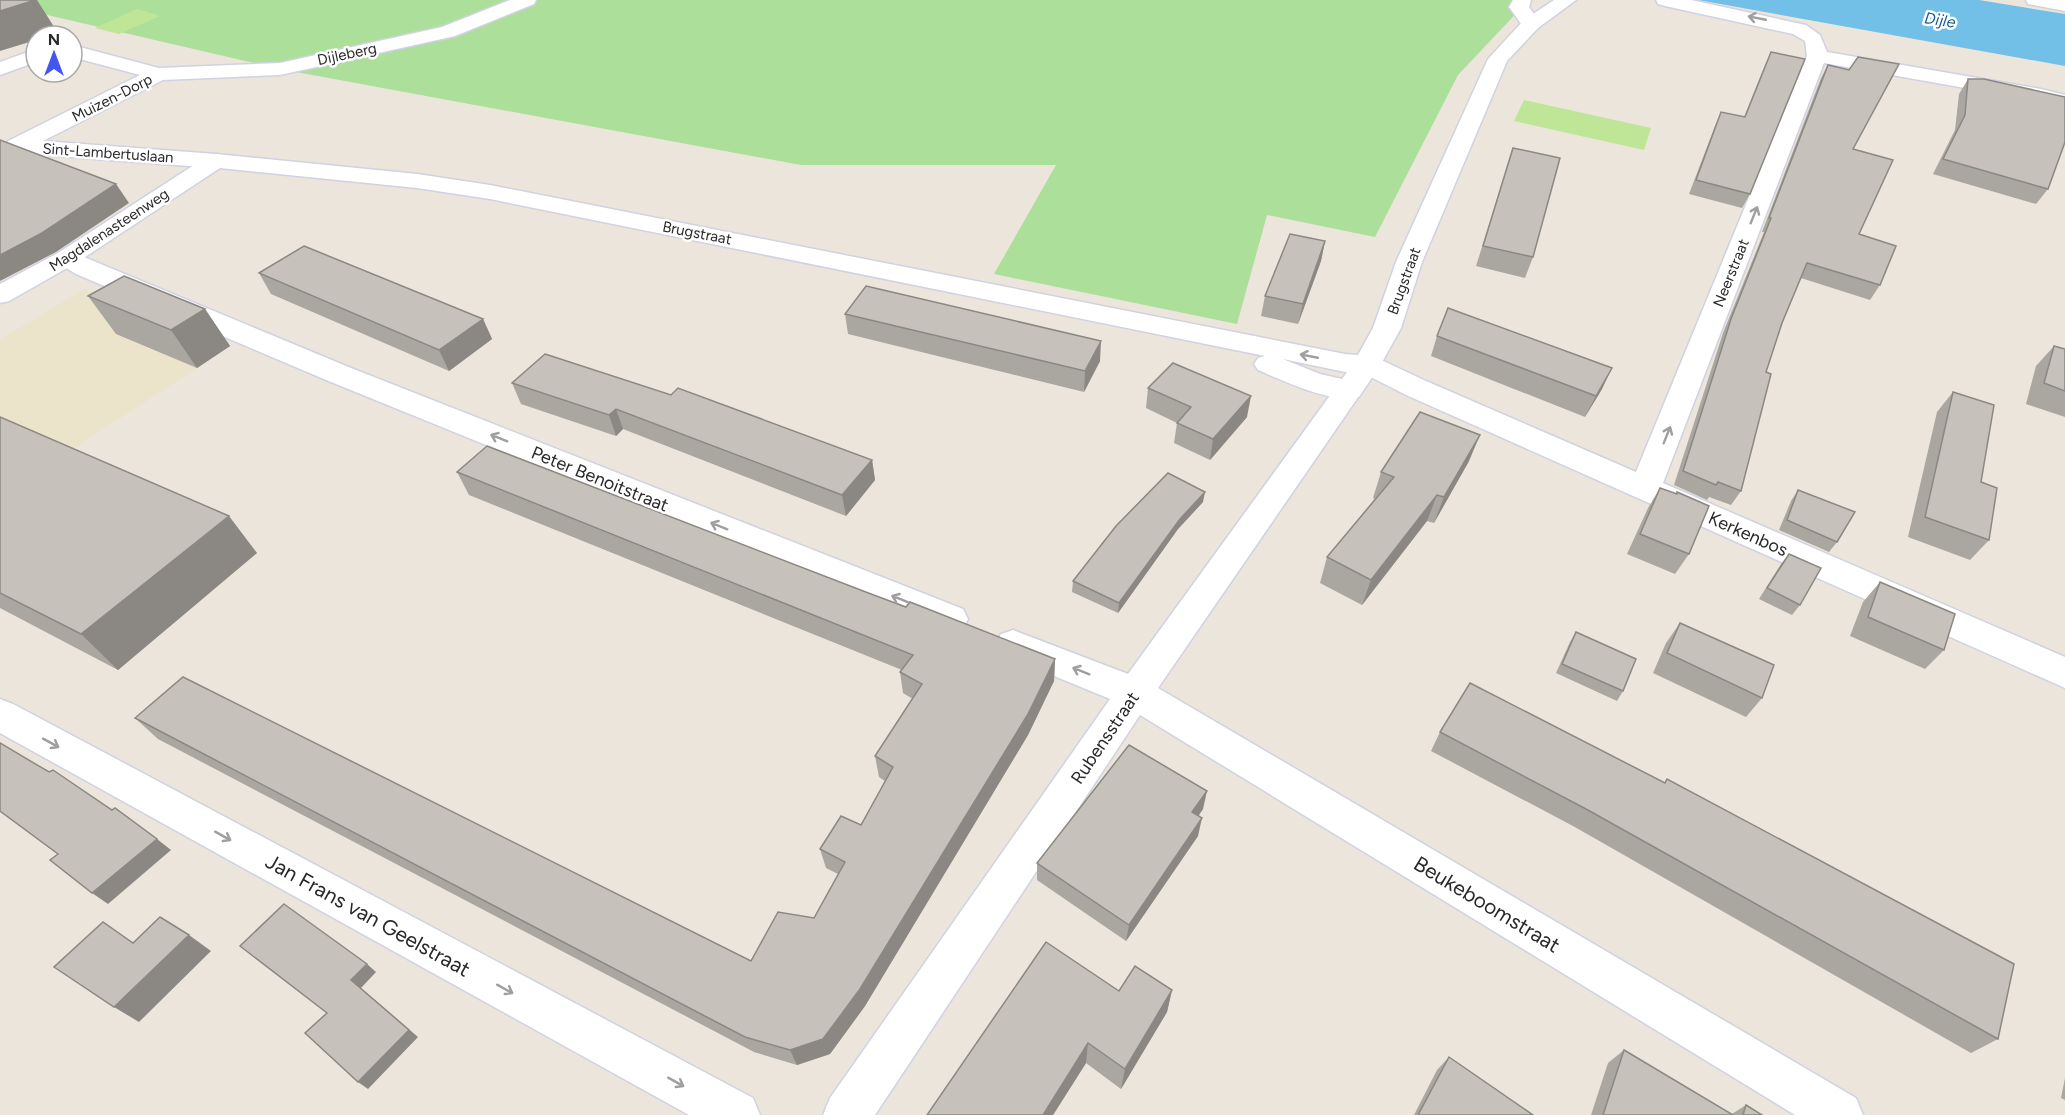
<svg xmlns="http://www.w3.org/2000/svg" width="2065" height="1115" font-family="Figtree,sans-serif">
	<style>
		.education { fill: #ece3cb }
		.green { fill: #acdf9a }
		.pitch { fill: #bee696 }
		.water { fill: #72c0e8 }
		.lines { fill: none; stroke-linecap: round; stroke-linejoin: round }
		.street-casing { stroke: #d0d2e1; stroke-width: 3 }
		.secondary-casing { stroke: #d0d2e1; stroke-width: 3 }
		.street { fill: #fff; fill-rule: evenodd }
		.secondary { fill: #fff; fill-rule: evenodd }
		.wall { fill: #aaa7a1 }
		.shaded-wall { fill: #8b8883 }
		.building { fill: #c6c2bb; stroke: #8b8883; stroke-width: 1.5 }
		.oneway { stroke: #9f9f9f }
		.labels { text-anchor: middle; dominant-baseline: central; stroke-width: 5; stroke-linejoin: round; paint-order: stroke }
		.far-street-label { font-size: 15px; fill: #292929; stroke: #fff }
		.far-water-label { font-size: 16px; font-style: italic; fill: #135d92; stroke: #fff }
		.street-label { font-size: 18px; fill: #292929; stroke: #fff }
		.near-street-label { font-size: 21px; fill: #292929; stroke: #fff }
	</style>
	<rect width="100%" height="100%" fill="#ebe5db"/>
	<polygon class="education" points="84,289 230,346 0,497 0,340"/>
	<polygon class="green" points="0,0 1523,0 1528,1 1458,75 1375,237 1267,215 1237,324 994,274 1056,165 801,165 280,69 0,4"/>
	<g class="pitch">
		<polygon points="137,9 160,16 119,34 95,28"/>
		<polygon points="1524,100 1651,128 1644,150 1514,121"/>
	</g>
	<polygon class="water" points="1698,0 1979,0 2065,14 2065,66"/>
	<g class="lines">
		<defs>
			<g id="street">
				<polygon points="510,0 536,0 534,4 455,36 280,75 163,80 43,141 216,154 224,156 227,161 224,166 216,168 16,153 8,151 5,146 8,141 140,75 72,57 72,45 159,68 280,63 442,27"/>
				<polygon points="1513,0 1531,0 1529,7 1541,24 1538,28 1524,28 1509,7"/>
				<polygon points="1656,0 1691,0 1806,25 1820,35 1827,52 2041,89 2065,95 2065,108 2038,101 1824,63 1663,483 2065,657 2065,688 1406,395 1357,370 1353,364 1357,358 1367,355 1377,358 1426,381 1636,472 1807,56 1805,41 1793,34 1665,6 1658,4"/>
				<polygon points="36,49 36,62 0,75 0,62"/>
				<polygon points="67,250 351,368 963,609 968,619 963,629 951,633 939,629 331,382 76,274 58,263 54,258 58,253"/>
				<polygon points="1349,381 1359,383 1363,390 1158,688 1856,1098 1863,1115 1795,1115 1140,715 875,1115 823,1115 830,1098 1110,699 1001,654 995,644 1001,634 1013,630 1128,674 1339,383"/>
				<polygon points="0,699 13,704 753,1098 760,1115 689,1115 0,733"/>
			</g>
			<g id="secondary">
				<path d="M1554 0H1576L1538 28 1507 61 1422 262 1401 328 1381 364 1359 397C1332 404 1284 381 1258 370L1254 364 1258 358 1265 356 490 199 417 188 220 168 76 263 9 301 0 303V284L58 253 208 156 216 154 417 174 490 185 1345 354 1358 355 1373 328 1396 262 1488 59 1524 20ZM1283 359 1345 372H1347L1342 379 1320 374Z"/>
				<polygon points="2026,0 2065,0 2065,11 2028,4"/>
			</g>
		</defs>
		<use href="#street" class="street-casing"/>
		<use href="#secondary" class="secondary-casing"/>
		<use href="#street" class="street"/>
		<use href="#secondary" class="secondary"/>
	</g>
	<g class="wall">
		<polygon points="1771,52 1750,194 1742,208 1689,194 1715,126 1721,112 1744,117 1765,65"/>
		<polygon points="1828,65 1853,149 1859,234 1880,285 1870,300 1801,278 1782,323 1766,372 1741,491 1731,505 1709,497 1707,500 1674,485 1723,333 1764,232 1762,232 1821,78"/>
		<polygon points="1968,79 2048,189 2036,204 1933,174 1955,130 1959,94"/>
		<polygon points="1513,148 1533,257 1525,278 1476,266"/>
		<polygon points="1325,241 1321,261 1298,324 1261,316 1265,296"/>
		<polygon points="259,273 483,319 492,339 449,371 271,294"/>
		<polygon points="88,296 205,309 230,346 197,368 116,334"/>
		<polygon points="845,314 1100,361 1084,392 848,334"/>
		<polygon points="1437,336 1602,389 1585,417 1431,356"/>
		<polygon points="2054,346 2065,349 2065,417 2026,404 2036,366"/>
		<polygon points="512,383 671,395 872,460 875,480 846,516 623,429 616,436 521,404"/>
		<polygon points="1148,388 1247,417 1210,460 1174,443 1177,423 1146,408"/>
		<polygon points="1953,392 1989,540 1970,560 1908,537 1937,412"/>
		<polygon points="0,417 257,553 118,670 0,608"/>
		<polygon points="1469,461 1434,523 1427,521 1362,605 1320,583 1327,557 1375,499 1373,498 1381,472"/>
		<polygon points="457,472 906,607 1055,659 1054,681 1028,735 865,1006 830,1054 797,1065 754,1052 158,739 135,718 751,961 814,918 838,874 826,868 820,849 861,825 885,781 879,777 875,756 913,699 903,693 900,672 902,670 469,495"/>
		<polygon points="1660,488 1689,554 1675,574 1627,554 1648,508"/>
		<polygon points="1798,490 1837,542 1829,552 1779,530 1791,501"/>
		<polygon points="1203,502 1178,529 1118,613 1072,592 1073,581"/>
		<polygon points="1789,554 1800,605 1792,615 1759,599 1781,564"/>
		<polygon points="1880,582 1944,650 1925,669 1850,636 1863,602"/>
		<polygon points="1680,623 1762,698 1746,717 1653,673 1666,643"/>
		<polygon points="1576,632 1623,691 1617,701 1556,673 1570,642"/>
		<polygon points="1440,732 1664,783 1667,779 1998,1039 1971,1053 1573,826 1431,751"/>
		<polygon points="1203,809 1198,815 1198,836 1126,941 1037,880 1037,863"/>
		<polygon points="1172,990 1167,1012 1121,1089 1086,1063 1053,1115 927,1115"/>
		<polygon points="1624,1050 1732,1114 1746,1105 1762,1115 1591,1115 1608,1063"/>
		<polygon points="1449,1057 1533,1115 1414,1115 1437,1070"/>
		<polygon points="2065,1078 2065,1100 2061,1098"/>
	</g>
	<g class="shaded-wall">
		<polygon points="35,0 37,0 58,33 48,36 36,36 36,40 0,51 0,11"/>
		<polygon points="116,184 129,203 56,252 0,281 0,255"/>
		<polygon points="1325,241 1321,261 1298,324 1303,304"/>
		<polygon points="205,309 230,346 197,368 171,330"/>
		<polygon points="483,319 492,339 449,371 439,350"/>
		<polygon points="1101,341 1100,361 1084,392 1085,371"/>
		<polygon points="1612,368 1602,389 1585,417 1596,396"/>
		<polygon points="1251,396 1247,417 1210,460 1213,439"/>
		<polygon points="616,409 623,429 616,436 609,415"/>
		<polygon points="1480,435 1469,461 1434,523 1444,497"/>
		<polygon points="872,460 875,480 846,516 842,495"/>
		<polygon points="1205,492 1203,502 1178,529 1118,613 1119,603 1180,519"/>
		<polygon points="1437,495 1427,521 1362,605 1371,580"/>
		<polygon points="229,516 257,553 118,670 81,634"/>
		<polygon points="1055,659 1054,681 1028,735 865,1006 830,1054 797,1065 790,1050"/>
		<polygon points="1207,791 1203,809 1189,830 1192,812"/>
		<polygon points="1202,818 1198,836 1126,941 1129,925"/>
		<polygon points="157,839 171,850 108,904 92,893"/>
		<polygon points="189,935 211,951 139,1022 114,1007"/>
		<polygon points="367,964 376,972 361,988 418,1037 368,1089 358,1082 351,980"/>
		<polygon points="1172,990 1167,1012 1121,1089 1125,1069"/>
		<polygon points="1088,1043 1086,1063 1053,1115 1043,1115"/>
	</g>
	<g class="building">
		<polygon points="0,0 35,0 0,11"/>
		<polygon points="1771,52 1805,59 1750,194 1696,180 1721,112 1745,117"/>
		<polygon points="1858,57 1899,64 1853,149 1893,160 1859,234 1896,246 1880,285 1807,263 1782,323 1766,372 1771,374 1741,491 1718,482 1716,485 1683,471 1731,319 1771,218 1769,218 1828,65 1849,70"/>
		<polygon points="1968,79 1984,79 2065,97 2065,142 2048,189 1943,159 1965,115"/>
		<polygon points="0,140 116,184 42,233 0,255"/>
		<polygon points="1513,148 1560,158 1533,257 1483,246"/>
		<polygon points="1290,234 1325,241 1303,304 1265,296"/>
		<polygon points="304,246 483,319 439,350 259,273"/>
		<polygon points="124,276 205,309 171,330 88,296"/>
		<polygon points="866,286 1101,341 1085,371 845,314"/>
		<polygon points="1448,308 1612,368 1596,396 1437,336"/>
		<polygon points="2054,346 2065,349 2065,391 2044,383"/>
		<polygon points="545,354 671,395 678,388 872,460 842,495 616,409 609,415 512,383"/>
		<polygon points="1173,363 1251,396 1213,439 1177,423 1191,407 1148,388"/>
		<polygon points="1953,392 1994,405 1981,482 1997,488 1989,540 1925,517"/>
		<polygon points="1420,412 1480,435 1444,497 1437,495 1371,580 1327,557 1394,477 1381,472"/>
		<polygon points="0,417 229,516 81,634 0,593"/>
		<polygon points="487,446 871,594 906,607 910,602 1055,659 1028,714 860,989 823,1039 790,1050 745,1037 135,718 183,677 751,961 778,912 814,918 845,862 820,849 841,816 861,825 893,767 875,756 922,684 900,672 913,655 457,472"/>
		<polygon points="1168,473 1205,492 1180,519 1119,603 1073,581 1116,526"/>
		<polygon points="1660,488 1677,494 1677,492 1709,506 1689,554 1640,534"/>
		<polygon points="1798,490 1855,512 1837,542 1787,520"/>
		<polygon points="1789,554 1821,568 1800,605 1767,588"/>
		<polygon points="1880,582 1955,614 1944,650 1868,617"/>
		<polygon points="1680,623 1774,665 1762,698 1667,653"/>
		<polygon points="1576,632 1636,659 1623,691 1562,664"/>
		<polygon points="1470,683 1665,783 1667,779 2014,964 1998,1039 1586,809 1440,732"/>
		<polygon points="0,743 49,772 53,770 112,810 115,808 157,839 92,893 50,860 58,854 0,811"/>
		<polygon points="1129,745 1207,791 1192,812 1202,818 1129,925 1037,863"/>
		<polygon points="284,904 367,964 351,980 409,1030 358,1082 305,1033 327,1013 240,946"/>
		<polygon points="160,917 189,935 114,1007 54,967 103,922 133,943"/>
		<polygon points="1046,942 1119,991 1135,966 1172,990 1125,1069 1088,1043 1043,1115 927,1115"/>
		<polygon points="1624,1050 1733,1115 1603,1115"/>
		<polygon points="1449,1057 1533,1115 1418,1115"/>
		<polygon points="1746,1105 1762,1115 1743,1115"/>
	</g>
	<defs><path id="oneway-shaft" d="M-6 0H5M1.5-3L5.5 0L1.5 3" fill="none" stroke-width="1.6" stroke-linecap="round" stroke-linejoin="round" transform="scale(1.5)"/></defs>
	<g class="oneway">
		<use href="#oneway-shaft" transform="translate(1757 18) rotate(-169)"/>
		<use href="#oneway-shaft" transform="translate(1754 215) rotate(-68)"/>
		<use href="#oneway-shaft" transform="translate(1309 356) rotate(-169)"/>
		<use href="#oneway-shaft" transform="translate(1667 435) rotate(-68)"/>
		<use href="#oneway-shaft" transform="translate(499 438) rotate(-158)"/>
		<use href="#oneway-shaft" transform="translate(719 526) rotate(-158)"/>
		<use href="#oneway-shaft" transform="translate(900 599) rotate(-158)"/>
		<use href="#oneway-shaft" transform="translate(1081 671) rotate(-158)"/>
		<use href="#oneway-shaft" transform="translate(51 743) rotate(29)"/>
		<use href="#oneway-shaft" transform="translate(223 836) rotate(29)"/>
		<use href="#oneway-shaft" transform="translate(505 989) rotate(29)"/>
		<use href="#oneway-shaft" transform="translate(676 1082) rotate(29)"/>
	</g>
	<g class="labels">
		<g class="far-street-label">
			<text transform="translate(347 54) rotate(-12)">Dijleberg</text>
			<text transform="translate(112 98) rotate(-27)">Muizen-Dorp</text>
			<text transform="translate(108 153) rotate(4)">Sint-Lambertuslaan</text>
			<text transform="translate(109 230) rotate(-33)">Magdalenasteenweg</text>
			<text transform="translate(697 233) rotate(11)">Brugstraat</text>
			<text transform="translate(1731 273) rotate(-68)">Neerstraat</text>
			<text transform="translate(1404 281) rotate(-70)">Brugstraat</text>
		</g>
		<g class="far-water-label">
			<text transform="translate(1940 20) rotate(9)">Dijle</text>
		</g>
		<g class="street-label">
			<text transform="translate(600 479) rotate(22)">Peter Benoitstraat</text>
			<text transform="translate(1748 534) rotate(24)">Kerkenbos</text>
			<text transform="translate(1105 738) rotate(-56)">Rubensstraat</text>
		</g>
		<g class="near-street-label">
			<text transform="translate(1487 904) rotate(31)">Beukeboomstraat</text>
			<text transform="translate(368 915) rotate(29)">Jan Frans van Geelstraat</text>
		</g>
	</g>
	<g transform="translate(54 54)"><circle r="28" fill="#ffffff" stroke="#a9a9a9" stroke-width="1.5"/>
	<path d="M0-4.5L10 22L0 15L-10 22Z" fill="#4256f1"/>
	<text y="-9" font-size="16" font-weight="bold" text-anchor="middle" fill="#292929">N</text>
	</g>
</svg>
